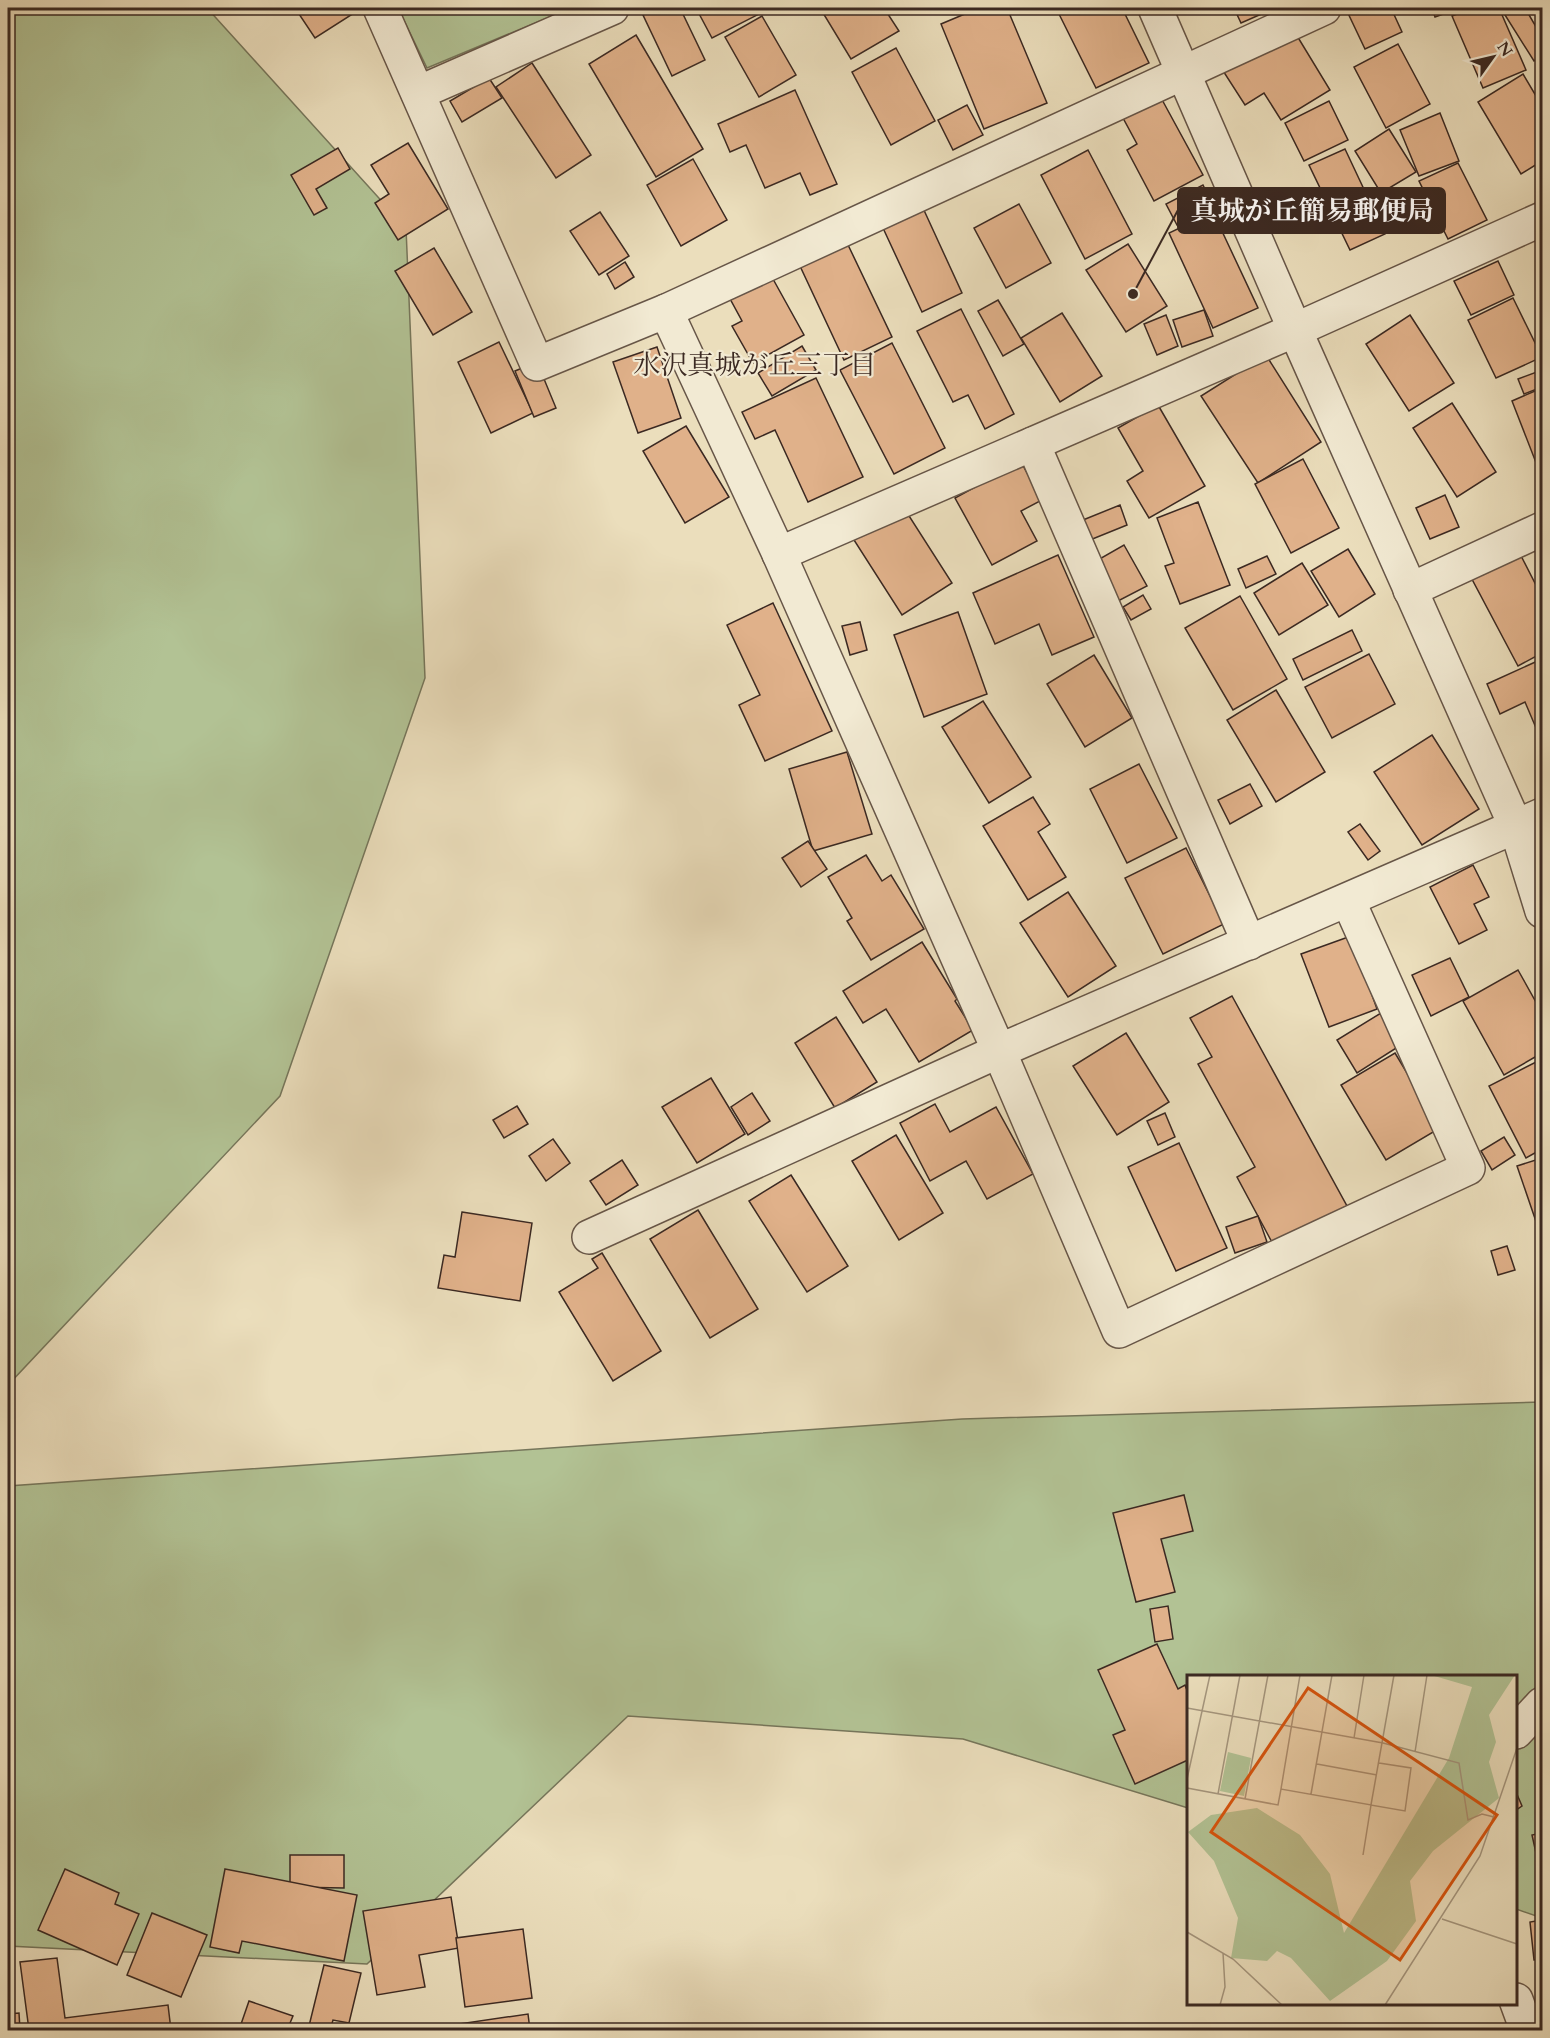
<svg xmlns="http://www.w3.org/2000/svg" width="1550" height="2038" font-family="Cardo,'Noto Serif JP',serif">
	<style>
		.green { fill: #b2c294; stroke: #76765b; stroke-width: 1.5 }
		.building { fill: #e0b18a; stroke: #3b2922; stroke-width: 1.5 }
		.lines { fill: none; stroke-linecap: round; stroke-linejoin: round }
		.street-casing { stroke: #675648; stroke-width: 36 }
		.street { stroke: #f2ead3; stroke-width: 33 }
		.labels { text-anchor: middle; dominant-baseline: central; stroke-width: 4.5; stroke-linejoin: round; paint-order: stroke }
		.neighbourhood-label { font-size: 27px; fill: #3b2922; stroke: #f2ead3 }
		.inset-road { fill: none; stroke: #a5967e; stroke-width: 1.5 }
		.view { fill: #d7540e; fill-opacity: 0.15; stroke: #d7540e; stroke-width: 3 }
		.inset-edge { fill: none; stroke: #3b2922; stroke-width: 3 }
		.leader { fill: none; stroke: #3b2922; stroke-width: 2 }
		.callout-dot { fill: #3b2922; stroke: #f2ead3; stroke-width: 2 }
		.callout { fill: #3b2922; stroke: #3b2922; stroke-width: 2 }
		.callout-label { font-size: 27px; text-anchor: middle; font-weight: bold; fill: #fff }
	</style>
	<rect width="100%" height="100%" fill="#ebdebc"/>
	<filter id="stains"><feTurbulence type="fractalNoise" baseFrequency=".00333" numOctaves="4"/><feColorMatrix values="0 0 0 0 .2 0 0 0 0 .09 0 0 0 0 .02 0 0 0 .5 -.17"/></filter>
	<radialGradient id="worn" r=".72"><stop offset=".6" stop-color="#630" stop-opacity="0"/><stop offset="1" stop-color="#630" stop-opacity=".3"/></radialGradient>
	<g class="green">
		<polygon points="8,8 207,8 406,228 425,678 280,1096 8,1385"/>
		<polygon points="398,8 571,8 427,68"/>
		<polygon points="1542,1402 1542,1918 1516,1909 1516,1676 1188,1676 1188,1808 963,1739 628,1716 367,1964 8,1946 8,1486 962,1419"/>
	</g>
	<g class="building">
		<polygon points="295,8 362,8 315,38"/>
		<polygon points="658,8 680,8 705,60 672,76 643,15"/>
		<polygon points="696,8 763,8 765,11 712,38"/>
		<polygon points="820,8 884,8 899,31 851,59"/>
		<polygon points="979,8 1007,8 1047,103 984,129 941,24"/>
		<polygon points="1056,8 1122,8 1149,63 1096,88"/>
		<polygon points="1234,8 1275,8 1241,23"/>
		<polygon points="1350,8 1391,8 1402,32 1365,49 1346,9"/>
		<polygon points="1432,8 1460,8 1435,17"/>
		<polygon points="1473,8 1499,8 1526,70 1483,88 1452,16"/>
		<polygon points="1517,8 1525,8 1542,37 1542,56 1534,61 1505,15"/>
		<polygon points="762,16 796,75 759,97 725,37"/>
		<polygon points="1288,21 1330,90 1281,120 1264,93 1245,105 1218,63"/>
		<polygon points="636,35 703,149 656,177 589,64"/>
		<polygon points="1398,44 1430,104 1386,128 1354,67"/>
		<polygon points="896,48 935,121 891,145 852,72"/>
		<polygon points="532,63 591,155 556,178 496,87"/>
		<polygon points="1523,74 1542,106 1542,161 1521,174 1478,102"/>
		<polygon points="489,78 502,98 462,122 450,101"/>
		<polygon points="1154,85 1203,175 1154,201 1127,150 1137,144 1116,105"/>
		<polygon points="795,90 837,184 810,195 800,173 765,188 746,145 730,152 718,124"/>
		<polygon points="1329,101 1348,140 1304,161 1285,123"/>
		<polygon points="967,105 983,135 953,150 938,120"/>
		<polygon points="1440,113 1459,161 1419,176 1400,130"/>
		<polygon points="1389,129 1416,172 1381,193 1355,151"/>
		<polygon points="408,143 448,209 398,240 375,203 389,194 371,165"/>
		<polygon points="338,148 350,169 316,189 327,208 314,215 291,175"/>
		<polygon points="1345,149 1385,234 1350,250 1309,165"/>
		<polygon points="1088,150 1132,234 1085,259 1041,175"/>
		<polygon points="693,159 727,220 681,246 647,185"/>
		<polygon points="1458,163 1487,220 1448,239 1419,181"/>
		<polygon points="1203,185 1214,207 1177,225 1166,204"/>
		<polygon points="917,195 962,293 922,312 876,213"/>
		<polygon points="1019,204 1051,263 1006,288 974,228"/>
		<polygon points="600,212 629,256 599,275 570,231"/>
		<polygon points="1213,212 1258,308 1213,328 1169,233"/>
		<polygon points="839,226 892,337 844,360 792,249"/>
		<polygon points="1128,244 1167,306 1126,332 1086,270"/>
		<polygon points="434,248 472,312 433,335 395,271"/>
		<polygon points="763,261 804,335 753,363 732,326 742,321 722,284"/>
		<polygon points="1498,261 1514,295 1471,315 1454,281"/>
		<polygon points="625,262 634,277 615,289 607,274"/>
		<polygon points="1513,298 1542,357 1496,378 1468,320"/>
		<polygon points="998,300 1024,344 1003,356 978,311"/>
		<polygon points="961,309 1014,414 985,429 968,395 953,402 917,331"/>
		<polygon points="1204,310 1213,336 1182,347 1173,320"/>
		<polygon points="1062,313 1102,376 1060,402 1021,338"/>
		<polygon points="1166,315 1178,346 1157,355 1144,324"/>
		<polygon points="1410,315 1454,383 1409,411 1366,344"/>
		<polygon points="499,342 533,413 491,433 458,362"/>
		<polygon points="892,343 945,448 894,474 840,370"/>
		<polygon points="802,346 816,370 772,396 758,373"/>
		<polygon points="657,347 681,418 638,433 613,362"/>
		<polygon points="1266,355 1321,442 1258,483 1201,396"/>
		<polygon points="537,362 556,408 534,417 515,371"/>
		<polygon points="1542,370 1542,387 1524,394 1518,379"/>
		<polygon points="816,378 863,477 808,502 775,430 755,439 742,412"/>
		<polygon points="1542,388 1542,478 1512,401"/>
		<polygon points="1452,403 1496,472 1457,497 1413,428"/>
		<polygon points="1158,405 1205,486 1149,518 1127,481 1143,471 1118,428"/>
		<polygon points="686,426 729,497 685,523 643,451"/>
		<polygon points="1303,459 1339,528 1291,553 1255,484"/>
		<polygon points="1021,462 1042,500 1021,511 1037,541 992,565 955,498"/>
		<polygon points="1445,495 1459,527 1430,539 1416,508"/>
		<polygon points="1198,502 1230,585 1180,604 1165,566 1174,563 1157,518"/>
		<polygon points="1120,505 1127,525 1090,540 1083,520"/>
		<polygon points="904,508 952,583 902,615 854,540"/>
		<polygon points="1513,540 1542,597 1542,653 1518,666 1465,566"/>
		<polygon points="1124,545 1147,586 1118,601 1096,561"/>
		<polygon points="1348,549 1375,594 1339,617 1311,571"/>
		<polygon points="1058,555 1094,637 1052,655 1039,624 995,644 973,593"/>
		<polygon points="1267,556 1276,574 1246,588 1238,569"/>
		<polygon points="1302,563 1328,605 1279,635 1254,593"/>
		<polygon points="1143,595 1151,609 1131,620 1123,607"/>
		<polygon points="1240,596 1287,679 1233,710 1185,628"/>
		<polygon points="773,603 832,731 765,761 739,705 760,695 727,625"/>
		<polygon points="958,612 987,694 924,717 894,635"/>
		<polygon points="860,622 867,650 850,655 842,626"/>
		<polygon points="1352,630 1362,651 1303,680 1293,659"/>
		<polygon points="1369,654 1395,704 1332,738 1305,687"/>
		<polygon points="1094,655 1132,718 1085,747 1047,684"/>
		<polygon points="1542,659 1542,742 1525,702 1500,714 1487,684"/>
		<polygon points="1276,690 1325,772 1276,802 1227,720"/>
		<polygon points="983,701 1031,777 989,803 942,727"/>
		<polygon points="1432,735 1479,809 1422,845 1374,772"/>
		<polygon points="847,752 872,834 813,851 789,769"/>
		<polygon points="1139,764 1177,838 1127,863 1090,789"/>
		<polygon points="1250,784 1262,806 1230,824 1218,800"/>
		<polygon points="1033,797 1050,824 1038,832 1066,877 1028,900 983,826"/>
		<polygon points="1360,824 1380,851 1368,860 1348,832"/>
		<polygon points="808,841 827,869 801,887 782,858"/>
		<polygon points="1186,848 1224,924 1163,954 1125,878"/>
		<polygon points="866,855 882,881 891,875 924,929 871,960 847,921 852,918 828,877"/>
		<polygon points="1473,865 1489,897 1474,904 1487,930 1459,944 1430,887"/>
		<polygon points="1068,892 1116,966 1068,997 1020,923"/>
		<polygon points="1351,936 1377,1009 1329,1027 1301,954"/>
		<polygon points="922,942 957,999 955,1001 973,1030 919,1062 886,1009 863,1023 843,991"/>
		<polygon points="1450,958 1469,997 1431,1016 1412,975"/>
		<polygon points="1518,970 1542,1013 1542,1053 1504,1075 1463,1001"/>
		<polygon points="1232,996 1347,1206 1274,1246 1237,1177 1255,1167 1198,1064 1212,1057 1190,1018"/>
		<polygon points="1381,1013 1401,1045 1357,1073 1337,1040"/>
		<polygon points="836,1017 877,1082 835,1108 795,1043"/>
		<polygon points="1126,1033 1169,1102 1117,1135 1073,1066"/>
		<polygon points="1395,1053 1440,1128 1386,1160 1341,1085"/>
		<polygon points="1540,1060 1542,1064 1542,1149 1526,1158 1489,1086"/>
		<polygon points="711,1078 745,1134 697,1163 662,1107"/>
		<polygon points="752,1093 770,1121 748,1135 731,1107"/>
		<polygon points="935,1104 950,1132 996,1107 1033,1174 987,1199 966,1161 930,1181 900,1123"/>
		<polygon points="517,1106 528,1124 504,1138 493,1120"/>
		<polygon points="1165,1113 1175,1137 1158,1145 1147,1121"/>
		<polygon points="896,1135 943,1213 899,1240 852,1161"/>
		<polygon points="1504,1137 1515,1155 1492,1170 1481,1151"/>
		<polygon points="553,1139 570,1163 546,1181 529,1156"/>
		<polygon points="1179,1143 1227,1248 1176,1271 1128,1167"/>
		<polygon points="1542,1158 1542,1239 1517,1166"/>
		<polygon points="622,1160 638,1185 606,1205 590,1181"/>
		<polygon points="791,1175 848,1266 807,1292 749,1201"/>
		<polygon points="698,1210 758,1309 710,1338 650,1239"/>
		<polygon points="462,1212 532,1223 520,1301 438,1288 444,1255 455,1257"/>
		<polygon points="1258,1216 1267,1242 1235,1253 1226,1227"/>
		<polygon points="1507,1246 1515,1270 1498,1275 1491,1251"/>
		<polygon points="602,1253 661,1351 613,1381 559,1292 598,1268 592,1259"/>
		<polygon points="1184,1495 1193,1531 1161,1539 1175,1592 1136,1602 1113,1513"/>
		<polygon points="1168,1606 1173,1639 1155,1642 1150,1609"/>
		<polygon points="1157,1644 1178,1689 1185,1685 1188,1693 1188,1760 1135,1784 1113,1735 1125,1730 1098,1670"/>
		<polygon points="1516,1792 1522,1806 1516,1810"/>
		<polygon points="1542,1833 1542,1880 1532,1835"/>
		<polygon points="290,1855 344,1855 344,1888 290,1887"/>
		<polygon points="65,1869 119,1893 115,1904 139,1914 117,1965 38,1930"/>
		<polygon points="225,1869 357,1895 344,1961 242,1941 239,1953 210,1947"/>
		<polygon points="451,1897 459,1948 419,1955 425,1987 377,1995 363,1911"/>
		<polygon points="152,1913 207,1935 181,1997 127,1975"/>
		<polygon points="1542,1920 1542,1959 1534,1960 1530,1922"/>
		<polygon points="523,1929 532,1998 465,2007 456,1938"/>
		<polygon points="57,1958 65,2018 168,2005 171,2030 29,2030 20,1962"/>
		<polygon points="324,1965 361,1973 349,2023 333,2020 330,2030 308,2030"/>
		<polygon points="249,2001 293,2016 287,2030 239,2030"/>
		<polygon points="19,2013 20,2030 8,2030 8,2014"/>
		<polygon points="528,2014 530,2030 446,2030 445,2026"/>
	</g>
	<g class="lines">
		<defs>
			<g id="street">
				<polyline points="380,8 537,364 666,311 779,554 999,1051 1542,815"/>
				<polyline points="1155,8 1295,330 1516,827 1542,911"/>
				<polyline points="418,93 612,8"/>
				<polyline points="666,311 1324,8"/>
				<polyline points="1033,444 1249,943"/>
				<polyline points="779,554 1295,330 1542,219"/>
				<polyline points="1410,590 1542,529"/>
				<polyline points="589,1237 999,1051 1119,1331 1468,1168 1348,900"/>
				<polyline points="1516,1732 1542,1704"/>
				<polyline points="1516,2000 1527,2030"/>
			</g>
		</defs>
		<use href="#street" class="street-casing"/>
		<use href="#street" class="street"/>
	</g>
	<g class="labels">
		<g class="neighbourhood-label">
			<text x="755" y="365">水沢真城が丘三丁目</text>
		</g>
	</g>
	<g transform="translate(1187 1675)">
		<rect width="330" height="330" fill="#ebdebc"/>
		<path d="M244 0H328L302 40 309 67 302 87 312 123 246 176 223 206 229 246 200 286 143 326 104 283 90 276 80 286 44 283 51 243 27 186 1 157 24 140 70 133 113 160 143 199 157 258 262 83 285 12ZM41 77 64 83 57 121 33 116Z" fill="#b2c294"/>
		<path class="inset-road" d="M0 33 196 68 272 88 281 145 295 139 307 142M167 63 177 0M228 77 240 0M130 89 190 100M0 104 23 0M0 113 91 130 94 114 184 130 207 0M94 114 113 0M31 119 53 0M124 119 145 0M58 124 81 0M176 180 184 130 218 136 224 93 192 88M255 244 330 269M0 257 46 284 95 330M33 330 38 312 36 278M198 330 293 181 330 73"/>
		<path class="view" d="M121 13 310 140 213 285 24 157Z"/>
		<rect width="330" height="330" class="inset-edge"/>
	</g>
	<path class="leader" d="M1133 294L1178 210"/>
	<circle class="callout-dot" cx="1133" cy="294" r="6"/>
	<rect class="callout" x="1178" y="188" width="267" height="45" rx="6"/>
	<g class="callout-label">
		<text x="1312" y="220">真城が丘簡易郵便局</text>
	</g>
	<rect width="1550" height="2038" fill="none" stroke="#ebdebc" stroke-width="30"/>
	<rect x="9" y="9" width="1532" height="2020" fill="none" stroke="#3b2922" stroke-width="3"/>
	<rect x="15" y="15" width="1520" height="2008" fill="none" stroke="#3b2922" stroke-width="1.5"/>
	<g transform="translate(1493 57) rotate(56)" stroke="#f2ead3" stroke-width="4.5" paint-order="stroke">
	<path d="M0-4.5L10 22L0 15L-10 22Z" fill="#3b2922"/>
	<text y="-9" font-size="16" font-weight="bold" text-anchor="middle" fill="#3b2922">N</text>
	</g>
	<rect width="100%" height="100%" filter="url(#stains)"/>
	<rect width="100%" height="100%" fill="url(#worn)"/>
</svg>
